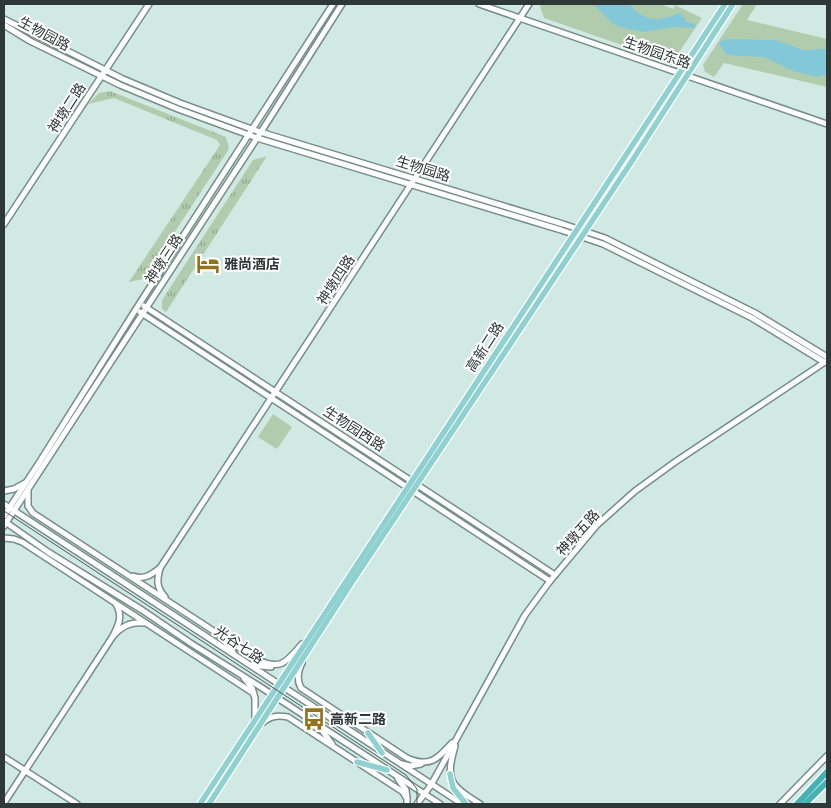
<svg xmlns="http://www.w3.org/2000/svg" width="831" height="808" font-family="'Fira Sans Condensed','Noto Sans SC',sans-serif">
	<style>
		.grass { fill: url(#grass-tufts) }
		.park { fill: #b1ccad }
		.water { fill: #82c8d9 }
		.lines { fill: none; stroke-linecap: round; stroke-linejoin: round }
		.secondary-casing { stroke: #768e87; stroke-width: 8 }
		.primary-casing { stroke: #fff; stroke-width: 8 }
		.highway-casing { stroke: #fff; stroke-width: 9 }
		.secondary { stroke: #fff; stroke-width: 5 }
		.primary { stroke: #8fd0d1; stroke-width: 5.5 }
		.highway { stroke: #45b1b2; stroke-width: 6 }
		.tram { stroke: #4f5c59; stroke-width: 1 }
		.labels { text-anchor: middle; dominant-baseline: central; stroke-width: 4; stroke-linejoin: round; paint-order: stroke }
		.street-label { font-size: 14px; fill: #2e3836; stroke: #fff }
		.poi-label { font-size: 14px; font-weight: bold; fill: #2e3836; stroke: #fff; text-anchor: start }
	</style>
	<defs>
		<pattern id="grass-tufts" width="24" height="20" patternUnits="userSpaceOnUse" patternTransform="scale(1.25)"><rect width="24" height="20" fill="#b1ccad"/><path d="M3 7l-1-3M5 7V3M7 7l1-3M15 17l-1-3M17 17v-4M19 17l1-3" fill="none" stroke="#90a78e"/></pattern>
	</defs>
	<rect width="100%" height="100%" fill="#d0e9e3"/>
	<g class="grass">
		<polygon points="110,91 226,137 229,149 144,279 129,282 220,145 217,140 114,98 88,104 99,93"/>
		<polygon points="267,156 166,312 162,309 162,300 253,160"/>
	</g>
	<g class="park">
		<polygon points="542,4 661,4 673,9 675,5 702,18 676,57 672,61 668,61 544,18 540,6"/>
		<polygon points="743,4 757,4 747,20 827,39 827,87 724,63 714,77 705,72 703,65"/>
		<polygon points="273,414 292,427 277,449 258,437"/>
	</g>
	<g class="water">
		<path d="M593 4H629C640 17 651 22 669 17 673 16 676 14 680 13L684 17 686 22 696 24 694 28 674 27 644 32 620 27 612 23Z"/>
		<polygon points="734,39 776,40 804,50 822,49 827,50 827,74 818,77 793,71 764,57 739,56 726,54 719,44 722,40"/>
	</g>
	<g class="lines">
		<defs>
			<g id="secondary">
				<polyline points="479,4 827,124"/>
				<polyline points="4,19 123,79 180,103 257,131 563,224 605,238 755,313 827,357"/>
				<polyline points="4,25 30,41 120,85 178,109 257,138 561,230 603,244 752,318 824,362"/>
				<polyline points="4,224 149,4"/>
				<polyline points="144,306 555,575"/>
				<polyline points="140,312 550,581"/>
				<path d="M28 490V506L33 513 258 660C282 671 287 661 302 644"/>
				<polyline points="4,491 14,489 25,483"/>
				<polyline points="4,504 462,804"/>
				<polyline points="4,516 39,463 136,309 333,4"/>
				<polyline points="4,521 48,552 142,610 192,644 259,686 440,804"/>
				<polyline points="4,526 261,132 342,4"/>
				<polyline points="4,538 14,539 22,542 253,693 255,698 255,720"/>
				<polyline points="160,568 529,4"/>
				<path d="M133 576C144 580 151 575 160 568 157 580 156 587 165 597"/>
				<path d="M116 604C123 616 119 624 113 636 122 626 130 622 144 623"/>
				<polyline points="221,637 233,652"/>
				<path d="M302 663C298 671 296 679 301 688L407 758C429 768 438 759 452 743"/>
				<polyline points="253,665 271,667"/>
				<polyline points="244,678 252,688 254,694"/>
				<path d="M262 723C271 716 277 715 288 717L403 792 407 799V804"/>
				<polyline points="321,729 332,744"/>
				<path d="M455 746C445 781 450 785 480 804"/>
				<polyline points="4,757 77,804"/>
				<polyline points="402,764 410,766 421,764"/>
				<polyline points="398,779 406,790 407,798"/>
				<polyline points="4,803 113,636"/>
				<polyline points="417,804 431,785 525,615 550,581 597,525 635,491 675,462 825,362"/>
				<polyline points="780,804 827,756"/>
			</g>
			<g id="primary">
				<polyline points="368,733 382,753"/>
				<polyline points="357,762 387,770"/>
				<polyline points="450,774 453,788 466,804"/>
				<polyline points="200,804 725,4"/>
				<polyline points="209,804 352,582 632,161 733,4"/>
			</g>
			<g id="highway">
				<polyline points="797,804 827,772"/>
				<polyline points="805,804 827,782"/>
			</g>
		</defs>
		<use href="#secondary" class="secondary-casing"/>
		<use href="#primary" class="primary-casing"/>
		<use href="#highway" class="highway-casing"/>
		<use href="#secondary" class="secondary"/>
		<use href="#primary" class="primary"/>
		<use href="#highway" class="highway"/>
		<polyline class="tram" points="4,511 406,775 417,789 417,804"/>
	</g>
	<defs>
		<symbol id="hotel-bare" viewBox="-9 -9 18 18"><path d="M-6-4.5h1.5V1H6V5H4.5V3h-9V5H-6ZM-4 0a1.8 1.8 0 1 1 3.6 0ZM.5 0V-2.5h3Q6-2.5 6 0Z" fill="#94731b" stroke="#fff" stroke-width="2.5" paint-order="stroke"/></symbol>
		<symbol id="bus-bare" viewBox="-9 -9 18 18"><path d="M-5-6H5V4H4V6H2V4H-2V6H-4V4H-5ZM-3.5-4V0h7V-4ZM-3.5 1.2v1.5H-2V1.2ZM2 1.2v1.5H3.5V1.2Z" fill="#94731b" stroke="#fff" stroke-width="2.5" paint-order="stroke"/></symbol>
	</defs>
	<g fill-rule="evenodd">
		<use href="#hotel-bare" x="192" y="248" width="32" height="32"/>
		<use href="#bus-bare" x="298" y="703" width="32" height="32"/>
	</g>
	<g class="labels">
		<g class="street-label">
			<text transform="translate(44 34) rotate(28)">生物园路</text>
			<text transform="translate(657 53) rotate(19)">生物园东路</text>
			<text transform="translate(67 108) rotate(-57)">神墩二路</text>
			<text transform="translate(423 169) rotate(17)">生物园路</text>
			<text transform="translate(164 259) rotate(-57)">神墩三路</text>
			<text transform="translate(336 280) rotate(-57)">神墩四路</text>
			<text transform="translate(485 347) rotate(-57)">高新二路</text>
			<text transform="translate(354 429) rotate(33)">生物园西路</text>
			<text transform="translate(578 533) rotate(-48)">神墩五路</text>
			<text transform="translate(239 645) rotate(34)">光谷七路</text>
		</g>
		<g class="poi-label">
			<text x="224" y="264">雅尚酒店</text>
			<text x="330" y="719">高新二路</text>
		</g>
	</g>
	<rect width="831" height="808" fill="none" stroke="#2e3836" stroke-width="10"/>
</svg>
